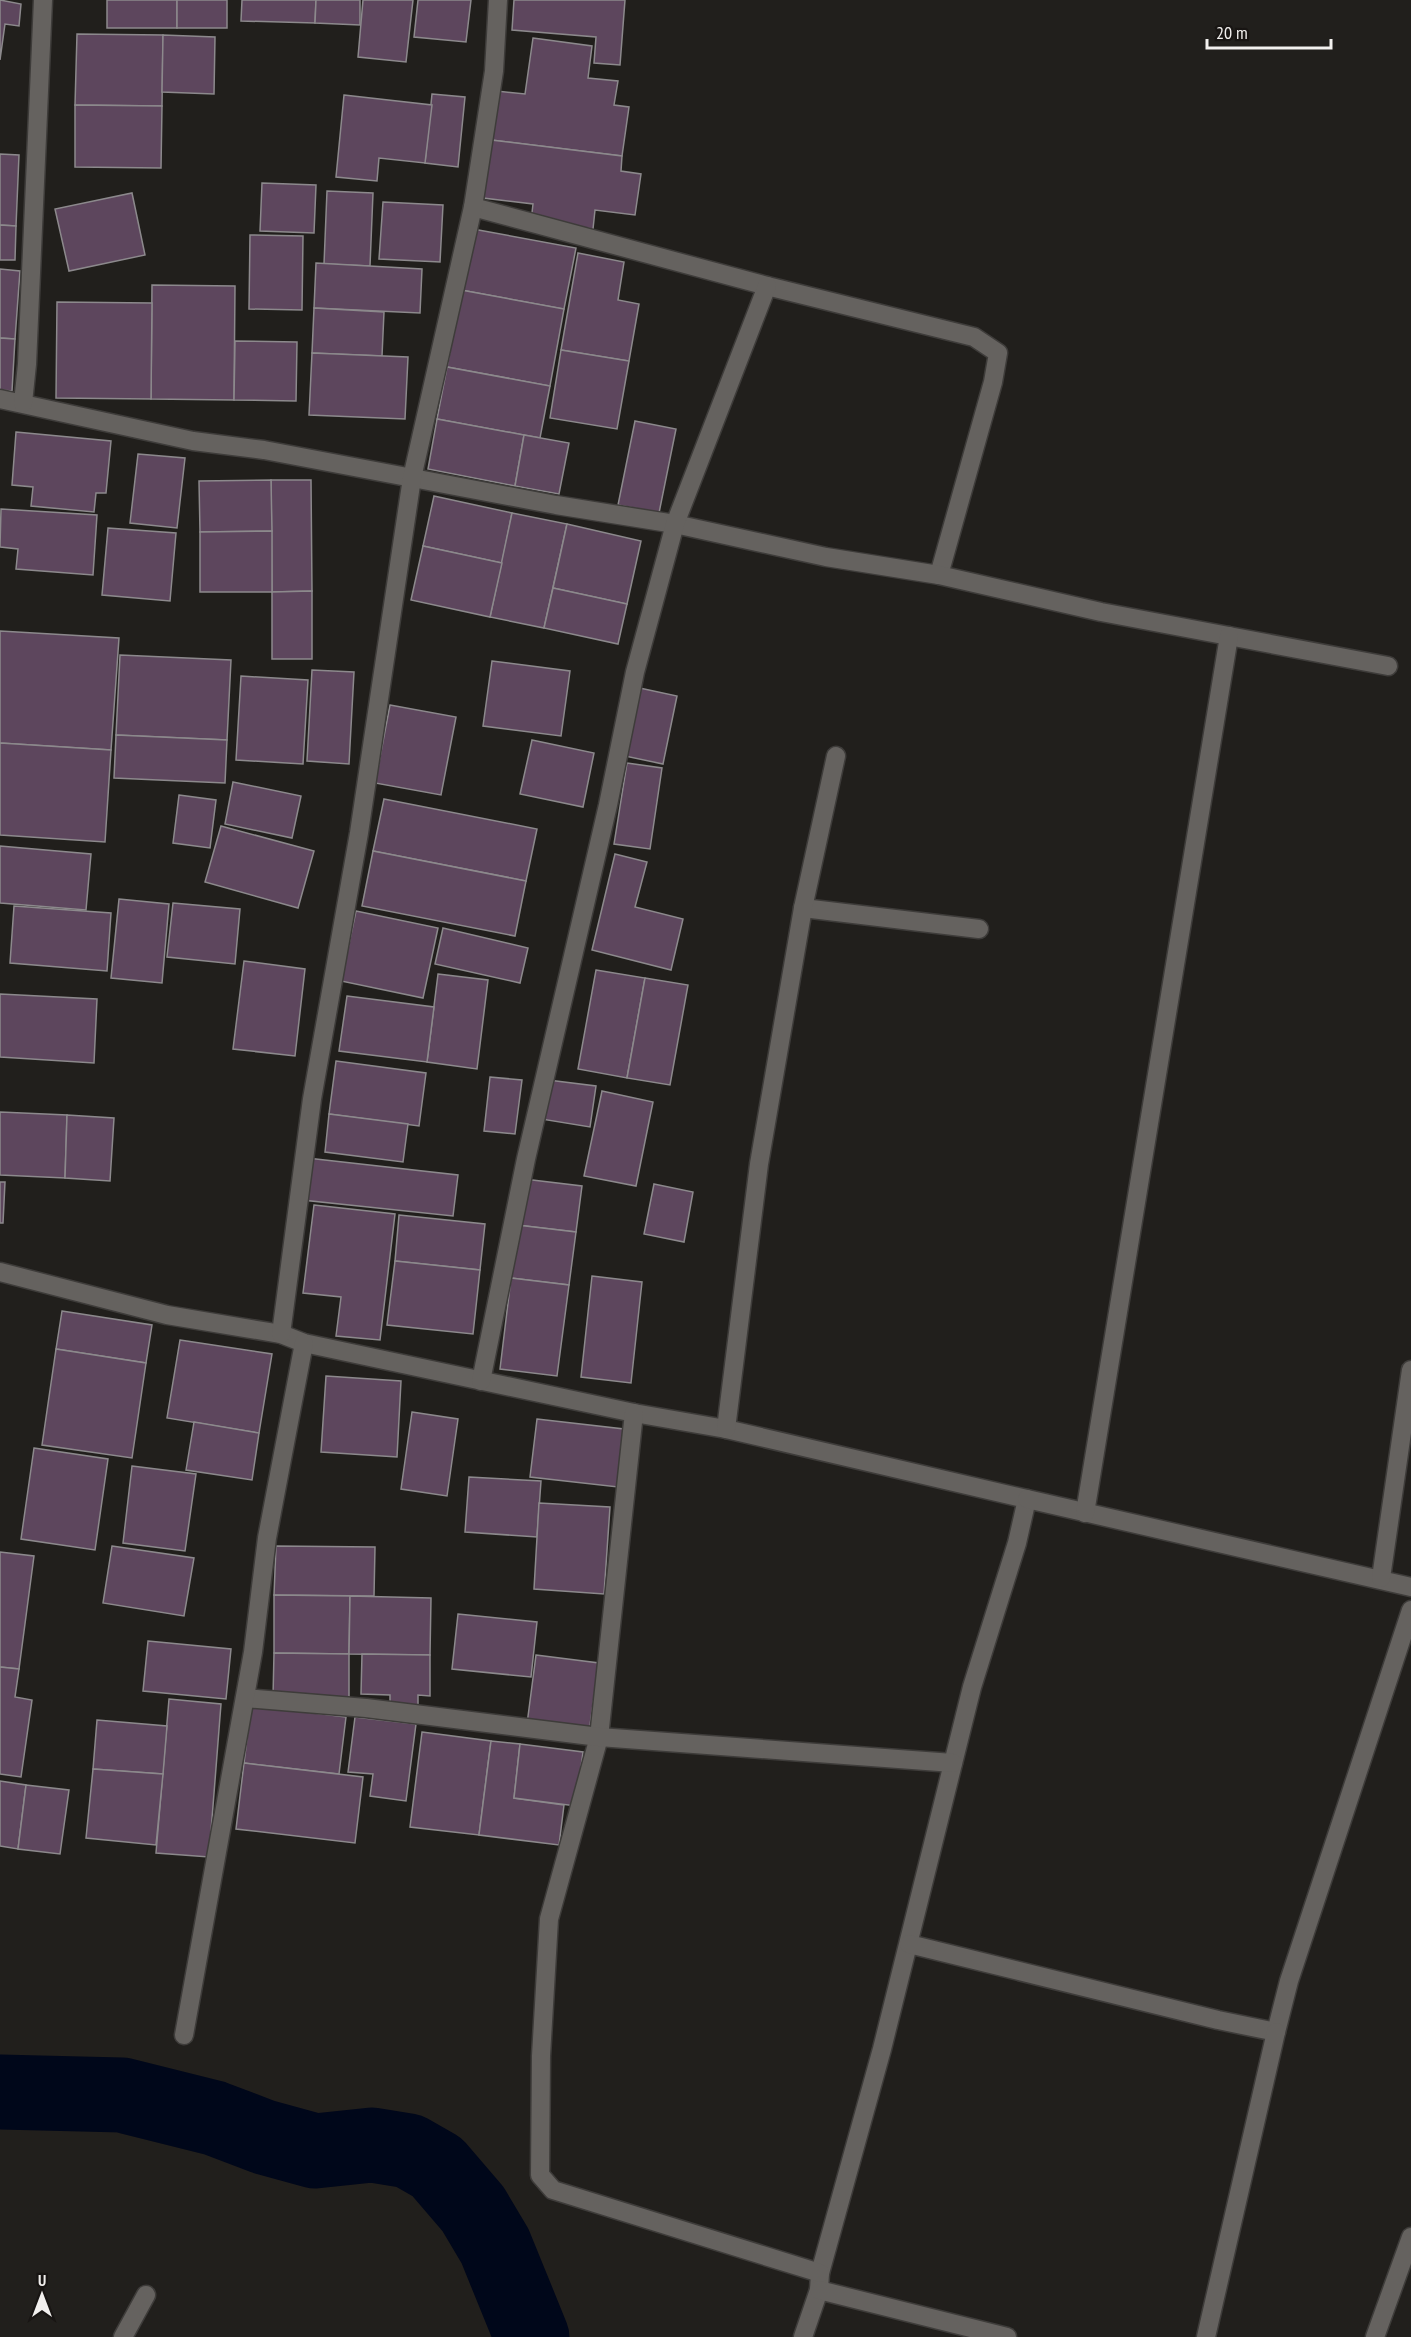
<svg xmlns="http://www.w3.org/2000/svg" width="1411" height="2337" font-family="'PT Sans Narrow',sans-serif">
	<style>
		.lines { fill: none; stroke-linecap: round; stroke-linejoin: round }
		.river { stroke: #00071a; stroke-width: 75 }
		.building { fill: #5d465d; stroke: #8c898c; stroke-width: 1.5 }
		.street-casing { stroke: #3e3c3a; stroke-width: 21 }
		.street { stroke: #65625f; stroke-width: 18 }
	</style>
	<rect width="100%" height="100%" fill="#211f1c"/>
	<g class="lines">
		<polyline class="river" points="0,2092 122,2095 214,2118 264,2137 315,2151 372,2145 409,2151 437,2167 473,2209 495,2246 532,2337"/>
	</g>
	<g class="building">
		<polygon points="0,0 21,4 19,26 5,24 0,60"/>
		<rect x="107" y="0" width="70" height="28"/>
		<rect x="177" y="0" width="50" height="28"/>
		<polygon points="242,0 316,0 315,23 241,21"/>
		<polygon points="316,0 360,0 360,25 315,23"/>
		<polygon points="363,0 413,0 406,62 358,57"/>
		<polygon points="418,0 471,0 466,42 414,37"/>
		<polygon points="514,0 625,0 620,65 594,63 596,37 512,30"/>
		<polygon points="77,34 163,35 162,106 75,105"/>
		<polygon points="163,35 215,37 214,94 162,92"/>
		<polygon points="533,38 592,46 588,78 618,81 614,105 629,107 622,156 491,140 497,91 525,94"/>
		<polygon points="432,94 465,97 458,167 425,163"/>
		<polygon points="344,95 432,105 425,163 379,158 377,181 336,177"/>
		<polygon points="75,105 162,106 161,168 75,167"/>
		<polygon points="491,140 622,156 621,171 641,174 635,215 595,210 593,229 531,221 533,204 483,198"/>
		<polygon points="0,154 19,155 16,226 0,225"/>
		<polygon points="262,183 316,185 314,233 260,231"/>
		<polygon points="327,191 373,193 370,266 324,264"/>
		<polygon points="132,193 145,255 69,271 55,209"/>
		<polygon points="383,202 443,205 440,262 379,259"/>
		<polygon points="0,225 16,226 15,260 0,260"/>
		<polygon points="473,229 576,248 564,309 461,290"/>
		<polygon points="250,235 303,236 302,310 249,309"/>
		<polygon points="578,253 624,262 618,300 639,304 629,361 561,350"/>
		<polygon points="316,263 422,269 420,313 314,308"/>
		<polygon points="0,269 20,271 15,339 0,338"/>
		<polygon points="152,285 235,286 234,400 151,399"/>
		<polygon points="461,290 564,309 550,386 447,367"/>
		<polygon points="57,302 152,303 151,399 56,398"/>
		<polygon points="314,308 384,312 382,356 312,353"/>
		<polygon points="0,338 15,339 12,391 0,390"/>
		<polygon points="235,341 297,342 296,401 234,400"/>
		<polygon points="561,350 629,361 617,429 550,418"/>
		<polygon points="312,353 408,357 405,419 309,415"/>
		<polygon points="447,367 550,386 540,438 437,419"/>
		<polygon points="437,419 524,435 515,486 428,469"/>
		<polygon points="635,421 676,429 659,513 618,505"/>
		<polygon points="16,432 111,441 106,493 96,493 94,512 31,506 33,487 12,485"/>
		<polygon points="524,435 569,443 559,494 515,486"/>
		<polygon points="138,454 185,458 177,528 130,523"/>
		<polygon points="271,480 311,480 312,591 272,592"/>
		<polygon points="271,480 272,531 200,532 199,481"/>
		<polygon points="434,496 512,513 502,563 423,546"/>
		<polygon points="1,509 97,515 93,575 16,569 18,549 0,547"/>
		<polygon points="512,513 567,524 544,628 490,617"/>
		<polygon points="567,524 641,541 627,604 553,588"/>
		<polygon points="108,528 176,533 170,601 102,595"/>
		<polygon points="272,531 272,592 200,592 200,532"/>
		<polygon points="423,546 502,563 490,617 411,600"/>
		<polygon points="553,588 627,604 618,644 544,628"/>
		<polygon points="312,591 312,659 272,659 272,592"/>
		<polygon points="0,631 119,638 111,750 0,743"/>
		<polygon points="120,655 231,660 227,740 116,735"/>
		<polygon points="492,661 570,671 561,736 483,726"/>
		<polygon points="312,670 354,672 349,764 307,761"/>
		<polygon points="241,676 308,680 303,764 236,760"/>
		<polygon points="635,687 677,696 663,764 620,755"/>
		<polygon points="390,705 456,717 441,795 375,783"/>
		<polygon points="116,735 227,740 225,783 114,778"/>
		<polygon points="532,740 594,753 583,807 520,794"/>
		<polygon points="0,743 111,750 105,842 0,835"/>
		<polygon points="627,763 662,768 650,849 614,844"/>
		<polygon points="233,782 301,796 292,838 225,824"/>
		<polygon points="179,795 216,800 210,848 173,843"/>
		<polygon points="384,799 537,829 526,881 373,851"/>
		<polygon points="221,826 314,851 298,908 205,882"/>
		<polygon points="0,846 91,854 86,910 0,903"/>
		<polygon points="373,851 526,881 515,936 362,906"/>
		<polygon points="615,854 647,862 635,907 683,919 671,970 592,950"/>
		<polygon points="119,899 169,904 162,983 111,978"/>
		<polygon points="173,903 240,909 235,964 167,957"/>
		<polygon points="14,906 111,913 107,971 10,963"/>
		<polygon points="356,911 438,928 423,998 341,981"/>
		<polygon points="443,928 528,948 520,983 435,964"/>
		<polygon points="244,961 305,969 295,1056 233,1049"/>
		<polygon points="596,970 645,978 627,1078 578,1069"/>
		<polygon points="438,974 488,980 477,1069 427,1062"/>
		<polygon points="645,978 688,985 670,1085 627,1078"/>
		<polygon points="0,994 97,999 94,1063 0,1057"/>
		<polygon points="347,996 434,1007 427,1062 339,1051"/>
		<polygon points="336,1061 426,1073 419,1126 329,1114"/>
		<polygon points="490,1077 522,1080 515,1134 484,1131"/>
		<polygon points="548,1080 596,1086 590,1127 541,1119"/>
		<polygon points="602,1091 653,1102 636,1186 584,1176"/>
		<polygon points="0,1112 67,1115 65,1178 0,1175"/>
		<polygon points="329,1114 408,1124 403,1162 325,1152"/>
		<polygon points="67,1115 114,1118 110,1181 65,1178"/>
		<polygon points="307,1158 458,1175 453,1216 302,1200"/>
		<polygon points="524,1179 582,1186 576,1232 517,1225"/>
		<polygon points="0,1182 5,1182 3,1223 0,1223"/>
		<polygon points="654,1184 693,1192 684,1242 644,1234"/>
		<polygon points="314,1205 395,1214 380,1340 336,1336 341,1297 303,1293"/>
		<polygon points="399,1215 485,1224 480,1270 395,1261"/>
		<polygon points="517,1225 576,1232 569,1285 511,1278"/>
		<polygon points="395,1261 480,1270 473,1334 387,1325"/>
		<polygon points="592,1276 642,1282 631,1383 581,1377"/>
		<polygon points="511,1278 569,1285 557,1376 500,1369"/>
		<polygon points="62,1311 152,1325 146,1363 56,1349"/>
		<polygon points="180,1340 272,1354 259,1433 167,1418"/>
		<polygon points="56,1349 146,1363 132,1458 42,1445"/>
		<polygon points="326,1376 401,1381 397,1457 321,1452"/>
		<polygon points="412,1412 458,1419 447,1496 401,1489"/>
		<polygon points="537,1419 624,1429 618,1487 530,1477"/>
		<polygon points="194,1422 259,1433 252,1480 186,1470"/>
		<polygon points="34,1448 108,1459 95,1550 21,1539"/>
		<polygon points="132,1466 196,1474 185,1551 123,1543"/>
		<polygon points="469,1477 541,1481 537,1537 465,1532"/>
		<polygon points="539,1503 610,1507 604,1594 534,1589"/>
		<polygon points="112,1546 194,1558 184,1616 103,1603"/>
		<polygon points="276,1546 375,1547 374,1596 274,1595"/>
		<polygon points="0,1552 34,1556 19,1669 0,1667"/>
		<polygon points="274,1595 350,1596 349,1654 274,1653"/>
		<polygon points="350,1596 431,1598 430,1655 349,1654"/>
		<polygon points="458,1614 537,1622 531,1677 452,1669"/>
		<polygon points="148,1641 231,1649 226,1699 143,1691"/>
		<polygon points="274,1653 349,1654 349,1697 273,1697"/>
		<polygon points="362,1654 430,1655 430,1696 418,1695 418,1710 390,1710 390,1695 361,1694"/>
		<polygon points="536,1655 599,1663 589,1732 527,1724"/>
		<polygon points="0,1667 19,1669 15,1697 32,1700 21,1777 0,1774"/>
		<polygon points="169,1699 221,1704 209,1857 156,1853"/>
		<polygon points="251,1705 346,1717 339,1774 244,1763"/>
		<polygon points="355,1717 416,1724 406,1801 370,1796 373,1774 348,1772"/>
		<polygon points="97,1720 167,1726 163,1774 93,1769"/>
		<polygon points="422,1732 491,1741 479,1835 410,1827"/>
		<polygon points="491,1741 520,1744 514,1798 564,1805 559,1845 479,1835"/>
		<polygon points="520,1744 583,1752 576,1806 514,1798"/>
		<polygon points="244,1763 363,1777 355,1843 236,1829"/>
		<polygon points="93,1769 163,1774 156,1845 86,1838"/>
		<polygon points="0,1781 26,1785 18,1849 0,1846"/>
		<polygon points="26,1785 69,1790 60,1854 18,1849"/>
	</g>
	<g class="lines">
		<defs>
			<g id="street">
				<polyline points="473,207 767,286 974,337 998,353 993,382 939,575"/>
				<polyline points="0,399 193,441 264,450 556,505 675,524 826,557 939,575 1101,612 1388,666"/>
				<polyline points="23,403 27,364 43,0"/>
				<polyline points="803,908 979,929"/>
				<polyline points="0,1272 167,1315 281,1334 304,1343 634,1413 726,1429 1027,1499 1017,1543 972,1687 882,2049 820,2273 819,2290 803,2337"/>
				<polyline points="281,1334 312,1099 359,833 412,478 473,207 494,71 498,0"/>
				<polyline points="481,1381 526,1159 608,805 635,672 675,524 767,286"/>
				<polyline points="634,1413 599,1737 549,1919 541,2056 540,2175 553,2190 820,2273"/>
				<polyline points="726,1429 759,1164 803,908 836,756"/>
				<polyline points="1027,1499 1411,1587"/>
				<polyline points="1085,1513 1229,636"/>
				<polyline points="1381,1578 1411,1370"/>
				<polyline points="245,1698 366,1708 599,1737 953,1763"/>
				<polyline points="909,1944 1218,2020 1276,2032 1289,1981 1411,1610"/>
				<polyline points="184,2035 253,1652 267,1538 304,1343"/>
				<polyline points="819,2290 1007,2337"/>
				<polyline points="123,2337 146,2295"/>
				<polyline points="1206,2337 1276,2032"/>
				<polyline points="1375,2337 1411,2237"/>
			</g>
		</defs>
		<use href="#street" class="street-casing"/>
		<use href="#street" class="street"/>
	</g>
	<g transform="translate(42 2295)" stroke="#181513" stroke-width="4.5" paint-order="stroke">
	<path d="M0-4.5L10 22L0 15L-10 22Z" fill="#f2f0ee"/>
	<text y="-9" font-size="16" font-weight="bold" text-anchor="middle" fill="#f2f0ee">U</text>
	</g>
	<path d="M1207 39v9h124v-9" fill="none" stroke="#f2f0ee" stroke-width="3"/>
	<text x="1216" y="39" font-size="18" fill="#f2f0ee" stroke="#181513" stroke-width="4.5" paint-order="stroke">20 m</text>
</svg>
